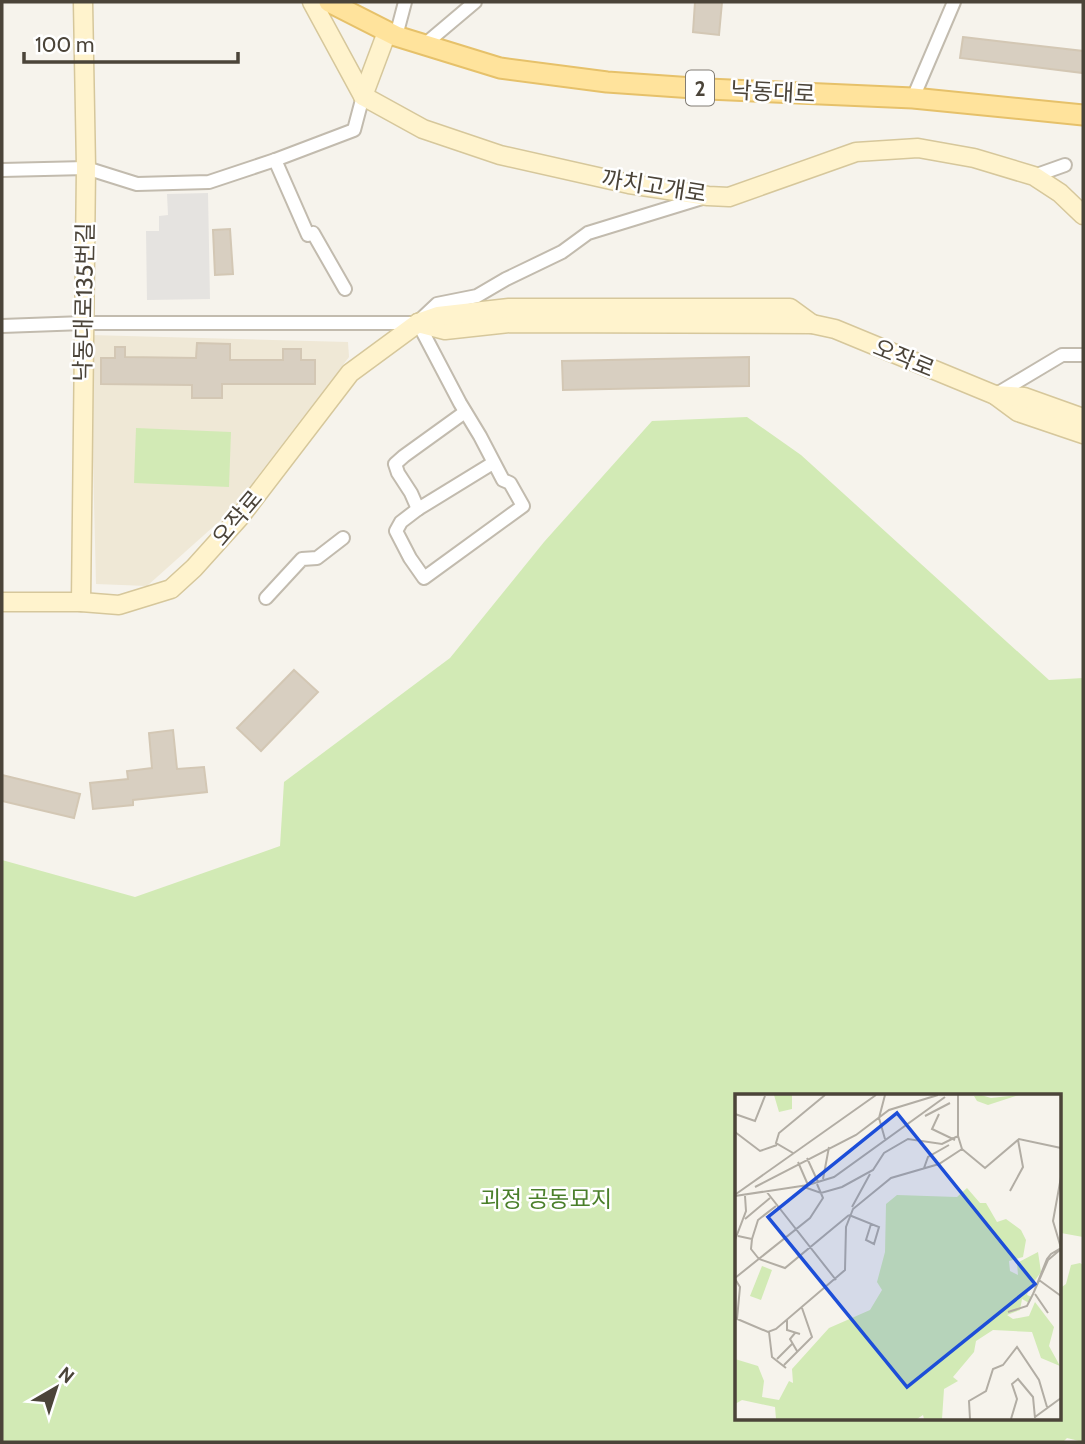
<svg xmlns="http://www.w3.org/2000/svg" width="1085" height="1444" font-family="Cabin,'Noto Sans KR',sans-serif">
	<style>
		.education { fill: #efe8d6 }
		.green { fill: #d2eab5 }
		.parking { fill: #e5e3e0 }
		.building { fill: #d8cfc1; stroke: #d3c7b4; stroke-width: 2 }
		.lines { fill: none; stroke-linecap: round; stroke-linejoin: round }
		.street-casing { stroke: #c2bbae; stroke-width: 16 }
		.secondary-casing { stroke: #d6c79b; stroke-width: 21 }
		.primary-casing { stroke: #e6c16a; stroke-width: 23 }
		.street { stroke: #fff; stroke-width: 12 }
		.secondary { stroke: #fff3cd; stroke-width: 18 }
		.primary { stroke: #ffe39c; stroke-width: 19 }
		.labels { text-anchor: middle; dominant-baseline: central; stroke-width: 5; stroke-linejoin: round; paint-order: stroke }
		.shield { fill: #fff; stroke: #817c74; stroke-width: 2 }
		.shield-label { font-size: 21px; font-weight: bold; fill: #4b4439 }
		.street-label { font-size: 23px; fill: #4b4439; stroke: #fff }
		.park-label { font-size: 23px; fill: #4a7f2a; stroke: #fff }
		.inset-road { fill: none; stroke: #b2ada4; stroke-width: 2 }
		.view { fill: #1d4ed8; fill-opacity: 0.15; stroke: #1d4ed8; stroke-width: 3.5 }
		.inset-edge { fill: none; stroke: #4b4439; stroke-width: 3.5 }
	</style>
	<rect width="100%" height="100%" fill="#f6f3ec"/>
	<polygon class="education" points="90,335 348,342 349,357 232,510 147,586 96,584"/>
	<g class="green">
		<polygon points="747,417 801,455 1049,680 1083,678 1083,1237 1061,1233 1059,1231 1059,1096 737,1096 737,1418 1059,1418 1059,1289 1066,1284 1071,1265 1080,1263 1083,1265 1083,1442 1067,1438 1063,1442 2,1442 2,860 135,897 280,846 284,782 450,658 544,542 652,421"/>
		<polygon points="136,428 231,432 229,487 134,483"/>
	</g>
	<polygon class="parking" points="208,193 210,299 147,300 146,231 159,231 159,216 168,215 167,194"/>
	<g class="building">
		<polygon points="695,2 722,2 719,35 693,32"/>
		<polygon points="963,37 1083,51 1083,73 960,58"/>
		<polygon points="230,229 233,274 215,275 213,230"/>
		<polygon points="197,343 230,344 230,360 283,360 283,349 301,349 301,360 315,360 315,384 222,384 222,398 192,398 192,385 101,384 101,358 115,358 115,347 125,347 125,357 196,358"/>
		<polygon points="749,357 749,386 563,390 562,361"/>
		<polygon points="294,670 318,692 261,751 237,728"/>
		<polygon points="173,730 177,769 204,767 207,792 133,800 133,805 93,809 90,783 128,779 127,771 152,768 149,733"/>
		<polygon points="2,775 80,794 74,818 2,801"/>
	</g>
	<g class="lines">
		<defs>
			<g id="street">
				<polyline points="396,36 405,2"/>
				<polyline points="424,45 475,2"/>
				<polyline points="913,98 954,2"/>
				<polyline points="275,160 308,235 313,233 345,289"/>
				<polyline points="2,170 86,168 137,184 209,182 275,160 354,130 363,96"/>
				<polyline points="1034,176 1065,165"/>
				<polyline points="420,320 437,304 477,296 506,279 562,252 588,233 702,198"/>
				<polyline points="418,323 460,403 480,436 503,480 510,483 523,506 424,578 410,558 396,531 401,522 418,509 493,463"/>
				<polyline points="2,326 84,323 418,323"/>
				<polyline points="995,395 1062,355 1083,355"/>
				<polyline points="418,509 411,493 398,473 395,464 404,456 465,412"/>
				<polyline points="266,598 302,559 317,558 343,538"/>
			</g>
			<g id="secondary">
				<polyline points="312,2 363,96 423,129 500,155 629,184 708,196 729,197 856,152 918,148 974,158 1034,176 1060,193 1083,215"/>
				<polyline points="363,96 387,32"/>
				<polyline points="418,323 445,330 510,323 812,324 835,329 995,395 1018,412 1083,434"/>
				<polyline points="995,395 1024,397 1083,418"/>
				<polyline points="2,602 81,602 119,605 171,589 194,568 239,518 350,373 418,323 438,316 509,308 790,308 812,324"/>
				<polyline points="81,602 86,168 83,2"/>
			</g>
			<polyline id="primary" points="329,2 396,36 500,68 607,82 708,89 913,98 1083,115"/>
		</defs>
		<use href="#street" class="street-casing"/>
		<use href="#secondary" class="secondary-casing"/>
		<use href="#primary" class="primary-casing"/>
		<use href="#street" class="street"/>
		<use href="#secondary" class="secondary"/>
		<use href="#primary" class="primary"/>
	</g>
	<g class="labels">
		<rect class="shield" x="686" y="70.5" width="28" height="35" rx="5"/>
		<g class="shield-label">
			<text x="700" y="88">2</text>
		</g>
		<g class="street-label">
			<text transform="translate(773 92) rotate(3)">낙동대로</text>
			<text transform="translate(654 186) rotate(9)">까치고개로</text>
			<text transform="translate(84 302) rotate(-89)">낙동대로135번길</text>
			<text transform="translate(904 358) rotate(22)">오작로</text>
			<text transform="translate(237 518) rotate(-50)">오작로</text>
		</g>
		<g class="park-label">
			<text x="546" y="1199">괴정 공동묘지</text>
		</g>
	</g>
	<g transform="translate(735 1094)">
		<rect width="326" height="326" fill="#f6f3ec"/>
		<path d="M57 1V15L44 18 39 1ZM246 1 256 4 284 1 253 11 242 7 239 2ZM232 94 245 109H251L262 128 271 125 286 136 291 146 288 163 274 167 275 177 283 181 282 169 303 158 306 178 294 195 292 201 297 203 294 209 287 205 285 216 272 221 278 225 294 222 300 208 319 233 314 252 325 272 306 264 297 238 258 236 241 247 239 258 218 283 223 287 209 295 207 325H189L188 321 182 325H41L40 313 7 306 0 310V265L23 272 29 287 27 303 44 306 54 287 58 289 57 275 94 234 135 216 147 196 142 188 150 158 151 110 162 101 222 103ZM27 172 37 176 26 206 15 202Z" fill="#d2eab5"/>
		<path class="inset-road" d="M150 1 144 24 150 45M0 20 20 27 30 2M204 20 197 35 220 46M190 22 215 9M0 38 25 57 42 51M223 42V1M58 59 41 49 44 39 90 1M72 64 83 88M63 68 73 91M189 74 193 63 214 51M326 83 318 127 326 154M88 85 94 53M20 93 121 41 154 16 203 1M69 93 86 99 107 93 138 76 149 59 173 45 207 50 223 42 227 55 250 74 284 45 326 54M31 97 101 186M275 97 288 73 283 46M1 100 141 1M0 102 73 91 99 83 210 3M117 113 135 80M114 121 144 133 139 150 131 146 136 130M10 125 35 104M3 142 17 145 16 155 24 165 50 174 114 121M17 145 23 126 41 112M0 146 11 117 10 102M326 154 316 160 312 165 298 200 313 166 326 155M0 184 75 124 88 104 82 90M0 185 5 193 2 225M304 186 326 202M300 200 313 219M273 218 292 212 298 200M0 224 33 238 41 235 110 176 111 133 118 115 156 84 204 70 227 55M52 226V236L65 240M34 238 37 263 51 274M60 239 55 245 62 257M42 265 57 250M49 271 77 243 67 214M300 323 326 304M235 325 234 307 251 297 258 275 268 271 282 253 304 286 312 313M276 325 282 305 277 290 283 285 298 303 300 324"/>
		<path class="view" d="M162 19 300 190 172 293 33 123Z"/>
		<rect width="326" height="326" class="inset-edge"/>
	</g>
	<rect width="1085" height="1444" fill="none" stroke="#4b4439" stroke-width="7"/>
	<g transform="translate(56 1388) rotate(39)" stroke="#ffffff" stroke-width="5" paint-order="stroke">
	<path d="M0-5L12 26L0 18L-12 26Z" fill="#4b4439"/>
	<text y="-10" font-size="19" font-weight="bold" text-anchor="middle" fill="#4b4439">N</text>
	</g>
	<path d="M24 52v10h214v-10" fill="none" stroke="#4b4439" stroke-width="3.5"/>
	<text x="35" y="52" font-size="21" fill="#4b4439" stroke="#ffffff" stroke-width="5" paint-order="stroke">100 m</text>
</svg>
